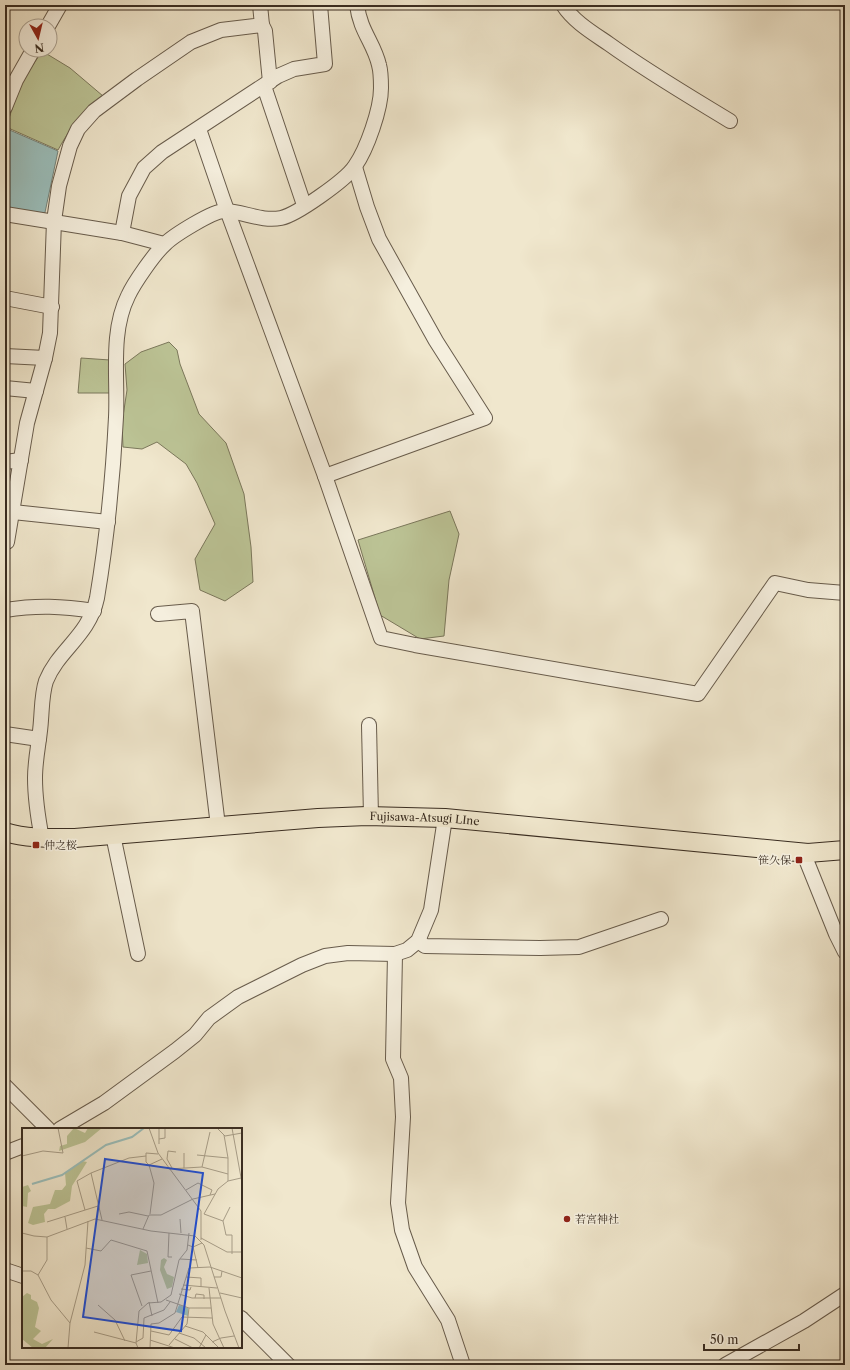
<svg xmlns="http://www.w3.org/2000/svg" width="850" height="1370" font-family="'Libre Caslon Text','Noto Serif JP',serif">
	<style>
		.green { fill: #bcc496; stroke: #7b785c }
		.water { fill: #9bbfbc; stroke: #74857e }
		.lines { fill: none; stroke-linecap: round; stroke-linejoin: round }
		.minor-casing { stroke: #685c4c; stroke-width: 16 }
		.major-casing { stroke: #3a2d21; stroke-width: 20 }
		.minor { stroke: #f5efde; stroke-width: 14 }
		.major { stroke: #f0e7cd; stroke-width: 18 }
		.poi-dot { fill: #8f2418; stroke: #f5efde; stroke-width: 1.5 }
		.labels { text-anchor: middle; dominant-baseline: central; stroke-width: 3; stroke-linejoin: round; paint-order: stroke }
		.street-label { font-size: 11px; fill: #3a2d21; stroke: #f5efde }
		.poi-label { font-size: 11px; fill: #3a2d21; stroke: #f5efde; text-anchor: start }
		.inset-river { fill: none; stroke: #9bbfbc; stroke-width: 2 }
		.inset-road { fill: none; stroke: #a79d88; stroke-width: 1 }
		.view { fill: #1d4ed8; fill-opacity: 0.15; stroke: #1d4ed8; stroke-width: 2 }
		.inset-edge { fill: none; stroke: #3a2d21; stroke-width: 2 }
	</style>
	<rect width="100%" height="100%" fill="#f0e7cd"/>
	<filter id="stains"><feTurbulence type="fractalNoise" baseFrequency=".005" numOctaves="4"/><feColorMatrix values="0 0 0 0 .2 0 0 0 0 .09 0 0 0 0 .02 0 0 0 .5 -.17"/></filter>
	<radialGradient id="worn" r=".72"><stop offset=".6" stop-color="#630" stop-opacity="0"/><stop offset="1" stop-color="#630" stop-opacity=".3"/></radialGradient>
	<g class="green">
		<path d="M42 51 70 68 103 96C83 111 70 128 58 150L6 127 21 83Z"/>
		<polygon points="169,342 177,350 180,364 199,414 226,443 244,494 251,547 253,582 225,601 200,590 195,559 215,524 197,483 186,464 157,442 142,449 123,447 122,423 127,390 125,364 141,352"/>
		<polygon points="81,358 110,360 110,393 78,393"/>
		<polygon points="450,511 459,534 449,580 444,636 420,639 380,615 358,540"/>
	</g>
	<polygon class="water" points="5,128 58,151 44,217 5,210"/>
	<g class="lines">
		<defs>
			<g id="minor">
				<path d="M563 5C574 22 593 33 609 44 648 72 689 96 730 121"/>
				<polyline points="262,25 265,31 270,82"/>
				<polyline points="48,26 60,5"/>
				<polyline points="264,86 304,205"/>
				<polyline points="5,107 16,80 33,50"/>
				<polyline points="199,129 224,202 325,476 381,638 415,645 698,694 775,583 808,590 845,593"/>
				<polyline points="5,214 122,233 164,244"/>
				<polyline points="122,233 129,196 144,168 162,152 278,76 294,69 325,64 320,5"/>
				<polyline points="5,298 52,307"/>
				<polyline points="5,356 45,358"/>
				<polyline points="5,388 36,391"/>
				<polyline points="5,462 21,460"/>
				<polyline points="325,476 485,418 436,341 379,239 367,207 355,167"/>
				<polyline points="13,512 108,522"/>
				<polyline points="5,542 7,542 27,423 45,358 50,333 54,221 59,186 70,146 78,129 94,111 137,79 191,42 221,30 262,25 260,5"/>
				<path d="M5 610C37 605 62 606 94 611"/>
				<polyline points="158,614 192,611 218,826"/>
				<polyline points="369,725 371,816"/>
				<polyline points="5,734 39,739"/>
				<polyline points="113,835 138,954"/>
				<path d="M42 839C38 818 35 798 35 778 35 758 40 739 41 720 42 708 42 693 46 681 59 649 89 636 97 598 107 538 113 477 116 417 118 378 110 332 128 296 134 283 154 254 165 244 174 235 213 211 224 211 243 211 261 222 281 218 296 215 346 180 355 166 367 149 381 109 381 88 381 81 381 72 379 65 374 43 360 31 357 5"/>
				<polyline points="803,852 836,934 845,952"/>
				<polyline points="418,941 425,946 540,948 579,947 661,919"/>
				<polyline points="395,954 393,1059 401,1078 403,1117 398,1203 402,1230 415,1267 448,1320 463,1365"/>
				<polyline points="5,1086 48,1129"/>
				<polyline points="60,1129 104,1103 175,1051 195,1035 209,1018 238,997 302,965 325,956 348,953 395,954 407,950 418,941 431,910 445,818"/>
				<polyline points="5,1153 23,1146"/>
				<polyline points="5,1270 23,1276"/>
				<polyline points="241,1318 288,1365"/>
				<polyline points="725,1365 804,1321 845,1294"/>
			</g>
			<g id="major">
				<path id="s1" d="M5 832C28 839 51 838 75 838L318 818 367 816 445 818 787 851 808 853 845 850"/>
			</g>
		</defs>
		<use href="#minor" class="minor-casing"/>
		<use href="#major" class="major-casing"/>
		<use href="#minor" class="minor"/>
		<use href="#major" class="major"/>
	</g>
	<g class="poi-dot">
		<rect x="32" y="841" width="8" height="8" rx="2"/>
		<rect x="795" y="856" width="8" height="8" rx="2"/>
		<circle cx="567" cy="1219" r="4"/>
	</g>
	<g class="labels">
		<g class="street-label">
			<text stroke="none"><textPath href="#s1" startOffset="421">Fujisawa-Atsugi LIne</textPath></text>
		</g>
		<g class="poi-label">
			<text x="44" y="845">仲之桜</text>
			<text x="791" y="860" text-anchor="end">笹久保</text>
			<text x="575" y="1219">若宮神社</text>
		</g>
	</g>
	<g transform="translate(22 1128)">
		<rect width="220" height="220" fill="#f0e7cd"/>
		<path d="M52 0 63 5 66 0H80L63 14 37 23 38 18 45 16V8ZM60 33 65 34 50 58 48 73 33 81H26L22 86 23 94 11 97 6 95 11 79 28 76 33 62H40L44 57 43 45ZM6 57 9 63 6 65 5 79 0 78V59ZM118 122 125 126 126 135 115 137ZM142 130 145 132 142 139 145 146 152 149 150 159 145 161 138 142 139 132ZM5 165 9 167V171L15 174 17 180 13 199 19 203 11 211 20 216 31 211 23 220H11L0 211V169Z" fill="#bcc496"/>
		<path d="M157 177 166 180V188L154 184Z" fill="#9bbfbc"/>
		<path class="inset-river" d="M10 56 40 47 84 17 110 9 122 0"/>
		<path class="inset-road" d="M127 0 136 25 179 83V112M195 0 203 8 220 5M210 0 220 55M137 11 143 10V0M137 16V0M162 25V40M175 27 206 30 202 7M0 28 21 23 41 25 36 0M127 37 124 34V25L136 26M180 39 188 4M150 40 145 31 146 23 154 24M147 41 180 39 206 46M69 45 80 92M206 53 219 50M164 62 176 55 190 62 188 67M208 79 201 93 204 107H210V126M63 82 55 53 69 45 107 30 124 28M97 86 107 84 126 88M128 86 132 55 127 37 140 31M182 86 196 61 206 53V30M182 86 201 93M43 89 45 101M158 91 159 105M25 94 76 78M121 101 127 87H139L171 71 193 66M0 105 12 108 25 109 73 91 129 103 173 108 182 117 203 183 217 220M147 105 146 129H150M179 110 205 124H220M166 117 171 119 180 115M171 119 176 140M64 120 79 123 89 112 125 123 136 175M158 131 175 132M0 143H9L16 147 29 172 48 195M16 147 25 132V109M164 149 179 150V159M192 149H199L200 143M161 157 195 160M187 160 191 196 202 220M159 161 168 162 169 159M198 165 220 170M157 166 170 170H199M173 170 174 166 182 167V171M144 172 167 180H189M127 174 130 188M76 177 93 192 103 213M120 178 109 147 129 143M163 198 181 204 197 220M129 203 147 207 160 189 190 190M72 204 114 215M157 205 172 210 184 220M153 211 171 220M128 212 153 220M114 214 121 210 122 190 142 182 148 174M190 214 199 210 212 208M147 217 165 196 167 180M46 220 48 195 63 137 66 93M116 220 114 215 117 183 126 175 139 174 149 167 157 132 165 122 167 105M128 220 129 196 137 195 153 185 167 140 188 139 220 150M177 220 184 207"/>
		<path class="view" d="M83 31 181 45 159 203 61 189Z"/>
		<rect width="220" height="220" class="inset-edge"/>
	</g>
	<rect width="850" height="1370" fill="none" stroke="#f0e7cd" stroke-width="20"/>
	<rect x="6" y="6" width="838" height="1358" fill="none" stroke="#3a2d21" stroke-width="2"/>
	<rect x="10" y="10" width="830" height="1350" fill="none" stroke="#3a2d21"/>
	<g transform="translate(38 38) rotate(172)"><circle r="19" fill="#f5efde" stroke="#aaa192"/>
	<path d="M0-3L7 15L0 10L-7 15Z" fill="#8f2418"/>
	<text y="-6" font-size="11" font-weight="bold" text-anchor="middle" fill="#3a2d21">N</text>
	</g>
	<path d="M704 1344v6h95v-6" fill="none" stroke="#3a2d21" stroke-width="2"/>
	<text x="710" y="1344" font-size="12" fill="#3a2d21" stroke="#f5efde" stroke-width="3" paint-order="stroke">50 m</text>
	<rect width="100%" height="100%" filter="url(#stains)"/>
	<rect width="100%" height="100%" fill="url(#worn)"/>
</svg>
